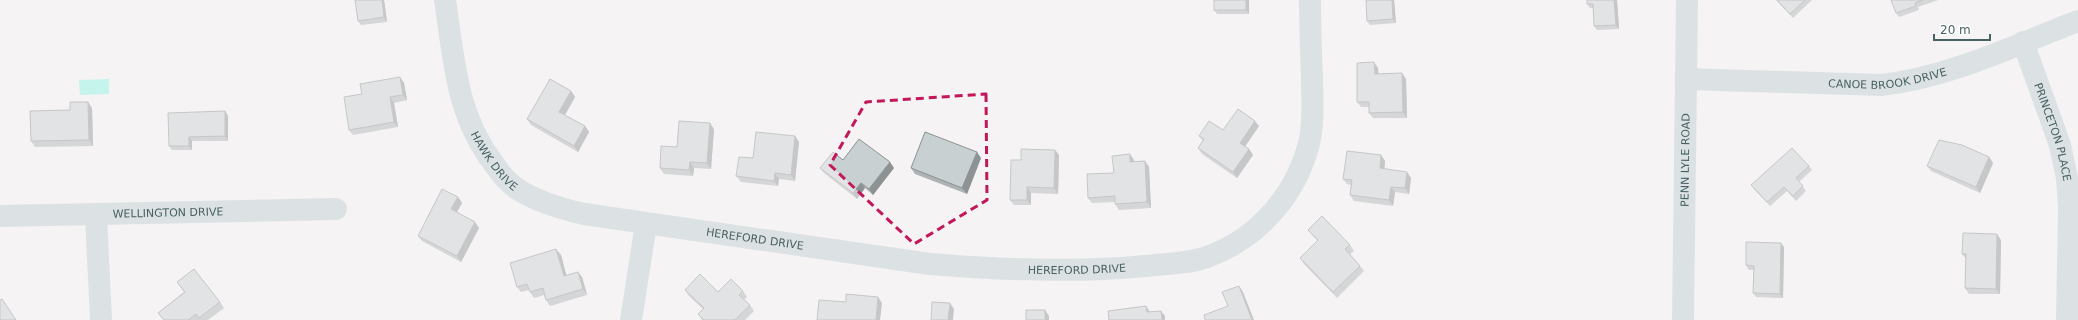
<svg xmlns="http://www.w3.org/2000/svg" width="2078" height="320" font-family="'DejaVu Sans',sans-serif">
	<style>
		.water { fill: #87f7e3 }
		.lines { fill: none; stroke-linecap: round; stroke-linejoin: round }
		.minor { stroke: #bccfd0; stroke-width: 22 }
		.wall { fill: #adb3b5 }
		.shaded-wall { fill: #8d9293 }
		.building { fill: #c9d0d2; stroke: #8d9293 }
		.marked { fill: none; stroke: #c2185b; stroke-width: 3; stroke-dasharray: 8 5; stroke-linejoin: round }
		.labels { text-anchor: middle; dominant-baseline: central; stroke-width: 4; stroke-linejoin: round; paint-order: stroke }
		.street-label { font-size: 11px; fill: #486163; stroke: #fff }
	</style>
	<rect width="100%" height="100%" fill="#f5f3f4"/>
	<polygon class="water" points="109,79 109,94 80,95 79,80"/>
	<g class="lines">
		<g class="minor">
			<path id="s1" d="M445 0C454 59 456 115 494 164 500 173 509 184 519 190 538 202 562 209 584 214L930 264C1002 270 1073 273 1145 266 1165 264 1187 264 1207 257 1259 238 1298 193 1310 139 1314 119 1312 99 1312 79 1311 52 1310 26 1310 0"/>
			<path id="s2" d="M2023 42 2060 145 2067 178 2069 207 2067 320"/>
			<path id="s3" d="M1686 79 1881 85C1948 78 2015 45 2078 21"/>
			<polyline points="96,215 101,320"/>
			<path id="s4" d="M0 216 336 209"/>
			<polyline points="631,320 646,224"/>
			<path id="s5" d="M1683 320 1687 0"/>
		</g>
	</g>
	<g class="wall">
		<polygon points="355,0 384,0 387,22 361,25 358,21"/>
		<polygon points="1214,0 1249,0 1249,14 1217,14 1214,10"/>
		<polygon points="1366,0 1394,0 1396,23 1370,25 1367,21"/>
		<polygon points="1617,0 1619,29 1597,30 1594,26 1593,8 1590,8 1587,4"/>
		<polygon points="1776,0 1812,0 1793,18"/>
		<polygon points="1891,0 1938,0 1918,7 1919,10 1899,17 1896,13"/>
		<polygon points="1378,68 1378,74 1402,73 1406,79 1407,118 1373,118 1369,113 1369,107 1361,107 1357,102"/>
		<polygon points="400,77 404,83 407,100 394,103 398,127 353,135 349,130"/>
		<polygon points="571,91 575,97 565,115 585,126 589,132 578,152 531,125 527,119"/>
		<polygon points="92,108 93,146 35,147 31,141"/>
		<polygon points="225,111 228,116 228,141 192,141 192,150 172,150 169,146"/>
		<polygon points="1259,126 1245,146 1249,149 1253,155 1237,178 1202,154 1198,148 1203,141 1199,136 1223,130"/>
		<polygon points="714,129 711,169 694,168 693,176 664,174 660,168 677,147"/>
		<polygon points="795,136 799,142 795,181 779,179 778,186 741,182 736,176"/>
		<polygon points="1055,150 1059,155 1058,194 1031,193 1031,205 1014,205 1010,200 1021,160"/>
		<polygon points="1381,155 1385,161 1384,169 1411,178 1409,194 1395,192 1393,206 1354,201 1350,195 1351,185 1347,184 1343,179"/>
		<polygon points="1989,157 1993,163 1980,193 1931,171 1927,166"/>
		<polygon points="981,158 967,194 915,174 911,168"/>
		<polygon points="843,160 894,168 873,195 865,188 857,199 824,173 820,168"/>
		<polygon points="1134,160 1134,162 1145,161 1149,167 1151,208 1119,210 1115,204 1115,202 1092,203 1088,198 1114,173"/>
		<polygon points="1809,166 1812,170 1799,182 1806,191 1796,201 1787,191 1770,206 1754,189 1751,185"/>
		<polygon points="458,197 462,203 457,212 479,228 461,262 422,241 418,236"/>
		<polygon points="1308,230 1350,245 1354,251 1350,254 1360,266 1364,271 1337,298 1304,264 1300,258 1318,241 1312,235"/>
		<polygon points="2001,240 2000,294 1969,294 1965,288 1966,259 1962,254"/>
		<polygon points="1784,247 1783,298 1756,297 1753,293 1754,270 1749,270 1746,265"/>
		<polygon points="561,255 566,275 582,277 587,295 550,306 546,300 544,295 534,298 530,292 529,290 521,292 517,287"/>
		<polygon points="177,282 220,302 224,308 208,320 164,320 158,313 184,292"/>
		<polygon points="685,290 718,292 743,291 747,297 744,300 750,305 754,311 745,320 702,320 698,314 703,309 689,296"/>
	</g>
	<g class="shaded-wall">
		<polygon points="382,0 384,0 387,22 384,17"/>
		<polygon points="1246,0 1249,0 1249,14 1246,10"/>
		<polygon points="1392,0 1394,0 1396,23 1393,19"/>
		<polygon points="1614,0 1617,0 1619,29 1616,25"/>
		<polygon points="1374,62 1378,68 1379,79 1375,74"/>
		<polygon points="1402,73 1406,79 1407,118 1403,112"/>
		<polygon points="400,77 404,83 407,100 403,95"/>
		<polygon points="571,91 575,97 563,118 559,112"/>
		<polygon points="390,97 394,103 398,127 394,122"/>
		<polygon points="88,102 92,108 93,146 89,140"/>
		<polygon points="225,111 228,116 228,141 225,136"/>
		<polygon points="1255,121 1259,126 1244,148 1240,143"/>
		<polygon points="710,123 714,129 711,169 707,163"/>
		<polygon points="585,126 589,132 578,152 574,146"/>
		<polygon points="795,136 799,142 795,181 791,175"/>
		<polygon points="189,137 192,141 192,150 189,146"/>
		<polygon points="1249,149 1253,155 1237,178 1233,172"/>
		<polygon points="1055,150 1059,155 1058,194 1054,188"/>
		<polygon points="977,152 981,158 967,194 962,188"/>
		<polygon points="1130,154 1134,160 1134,168 1130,162"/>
		<polygon points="1381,155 1385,161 1384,174 1380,168"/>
		<polygon points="1989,157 1993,163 1980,193 1976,187"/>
		<polygon points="1145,161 1149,167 1151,208 1147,202"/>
		<polygon points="690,162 694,168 693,176 689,170"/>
		<polygon points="890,162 894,168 873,195 869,189"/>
		<polygon points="1407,172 1411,178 1409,194 1405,188"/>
		<polygon points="775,173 779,179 778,186 774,181"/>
		<polygon points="861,183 865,188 857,199 853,193"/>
		<polygon points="1027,187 1031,193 1031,205 1027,200"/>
		<polygon points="1391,187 1395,192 1393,206 1389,200"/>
		<polygon points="458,197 462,203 455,215 451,209"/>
		<polygon points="475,222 479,228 461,262 457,256"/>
		<polygon points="1997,234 2001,240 2000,294 1996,289"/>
		<polygon points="1781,243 1784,247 1783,298 1780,294"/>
		<polygon points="556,249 561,255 568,281 564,276"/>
		<polygon points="578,272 582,277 587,295 583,289"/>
		<polygon points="1239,286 1243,292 1254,320 1252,320"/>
		<polygon points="878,297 882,303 880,320 876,320"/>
		<polygon points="950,303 954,309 953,320 948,320"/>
		<polygon points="1146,306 1150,312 1147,312"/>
		<polygon points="1045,310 1049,316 1049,320 1045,320"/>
		<polygon points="1161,311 1165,316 1165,320 1162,320"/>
	</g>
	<g class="building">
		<polygon points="355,0 382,0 384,17 358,21"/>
		<rect x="1214" y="0" width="32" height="10"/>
		<polygon points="1366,0 1392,0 1393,19 1367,21"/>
		<polygon points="1587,0 1614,0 1616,25 1594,26 1593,4 1587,4"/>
		<polygon points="1777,0 1805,0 1790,14"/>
		<polygon points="1891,0 1923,0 1915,3 1916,6 1896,13"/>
		<polygon points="1374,62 1375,74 1402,73 1403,112 1369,113 1369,102 1357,102 1357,63"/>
		<polygon points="400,77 403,95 390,97 394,122 349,130 344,97 362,94 360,84"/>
		<polygon points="550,79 571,91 559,112 585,126 574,146 527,119"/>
		<polygon points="70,102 88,102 89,140 31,141 30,111 70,110"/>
		<polygon points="1238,109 1255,121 1240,143 1249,149 1233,172 1198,148 1204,139 1199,136 1209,121 1223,130"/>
		<polygon points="225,111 225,136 189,137 189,146 169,146 168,113"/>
		<polygon points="679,121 710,123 707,163 690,162 689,170 660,168 661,146 677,147"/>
		<polygon points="756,132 795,136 791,175 775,173 774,181 736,176 739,157 753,158"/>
		<polygon points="925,132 977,152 962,188 911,168"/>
		<polygon points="859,139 890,162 869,189 861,183 853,193 820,168 833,152 843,160"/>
		<polygon points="1939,140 1962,145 1989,157 1976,187 1927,166"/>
		<polygon points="1792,148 1809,166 1796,178 1803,186 1793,196 1784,187 1767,202 1751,185"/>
		<polygon points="1021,149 1055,150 1054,188 1027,187 1027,200 1010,200 1011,160 1021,160"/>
		<polygon points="1347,151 1381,155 1380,168 1407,172 1405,188 1391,187 1389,200 1350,195 1352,180 1343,179"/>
		<polygon points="1130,154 1130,162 1145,161 1147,202 1115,204 1115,196 1088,198 1087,174 1114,173 1112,156"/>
		<polygon points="442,189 458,197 451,209 475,222 457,256 418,236"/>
		<polygon points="1322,216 1350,245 1345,249 1360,266 1333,292 1300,258 1318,240 1308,230"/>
		<polygon points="1963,233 1997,234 1996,289 1965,288 1966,254 1962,254"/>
		<polygon points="1746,242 1781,243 1780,294 1753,293 1754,266 1746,265"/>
		<polygon points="556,249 564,276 578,272 583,289 546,300 543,288 530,292 527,284 517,287 510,263"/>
		<polygon points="194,269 220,302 199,318 196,314 188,320 164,320 158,313 185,292 177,282"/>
		<polygon points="700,274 718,292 731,279 743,291 739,295 750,305 735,320 704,320 698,314 704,308 685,290"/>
		<polygon points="1239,286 1252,320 1205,320 1204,315 1228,306 1222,292"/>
		<polygon points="846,294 878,297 876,320 817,320 819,300 846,302"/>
		<polygon points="2,299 16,320 0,320 0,300"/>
		<polygon points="932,302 950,303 948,320 931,320"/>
		<polygon points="1146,306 1147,312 1161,311 1162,320 1109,320 1108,311"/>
		<rect x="1026" y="310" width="19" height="10"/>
	</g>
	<path d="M0 0H2078V320H0ZM986 94 987 200 914 244 830 165 866 102Z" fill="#f5f3f4" fill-opacity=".55" fill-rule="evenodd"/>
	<path class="marked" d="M986 94 987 200 914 244 830 165 866 102Z"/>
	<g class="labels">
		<g class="street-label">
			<text stroke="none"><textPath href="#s3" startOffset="202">CANOE BROOK DRIVE</textPath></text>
			<text stroke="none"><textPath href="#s2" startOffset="95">PRINCETON PLACE</textPath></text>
			<text stroke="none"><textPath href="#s1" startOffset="171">HAWK DRIVE</textPath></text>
			<text stroke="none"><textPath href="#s5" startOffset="160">PENN LYLE ROAD</textPath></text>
			<text stroke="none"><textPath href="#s4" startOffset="168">WELLINGTON DRIVE</textPath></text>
			<text stroke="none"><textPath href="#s1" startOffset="452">HEREFORD DRIVE</textPath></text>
			<text stroke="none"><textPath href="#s1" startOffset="776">HEREFORD DRIVE</textPath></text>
		</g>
	</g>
	<path d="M1934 34v6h56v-6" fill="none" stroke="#486163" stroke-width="2"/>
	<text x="1940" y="34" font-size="12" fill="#486163" stroke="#ffffff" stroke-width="3" paint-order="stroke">20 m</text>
</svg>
